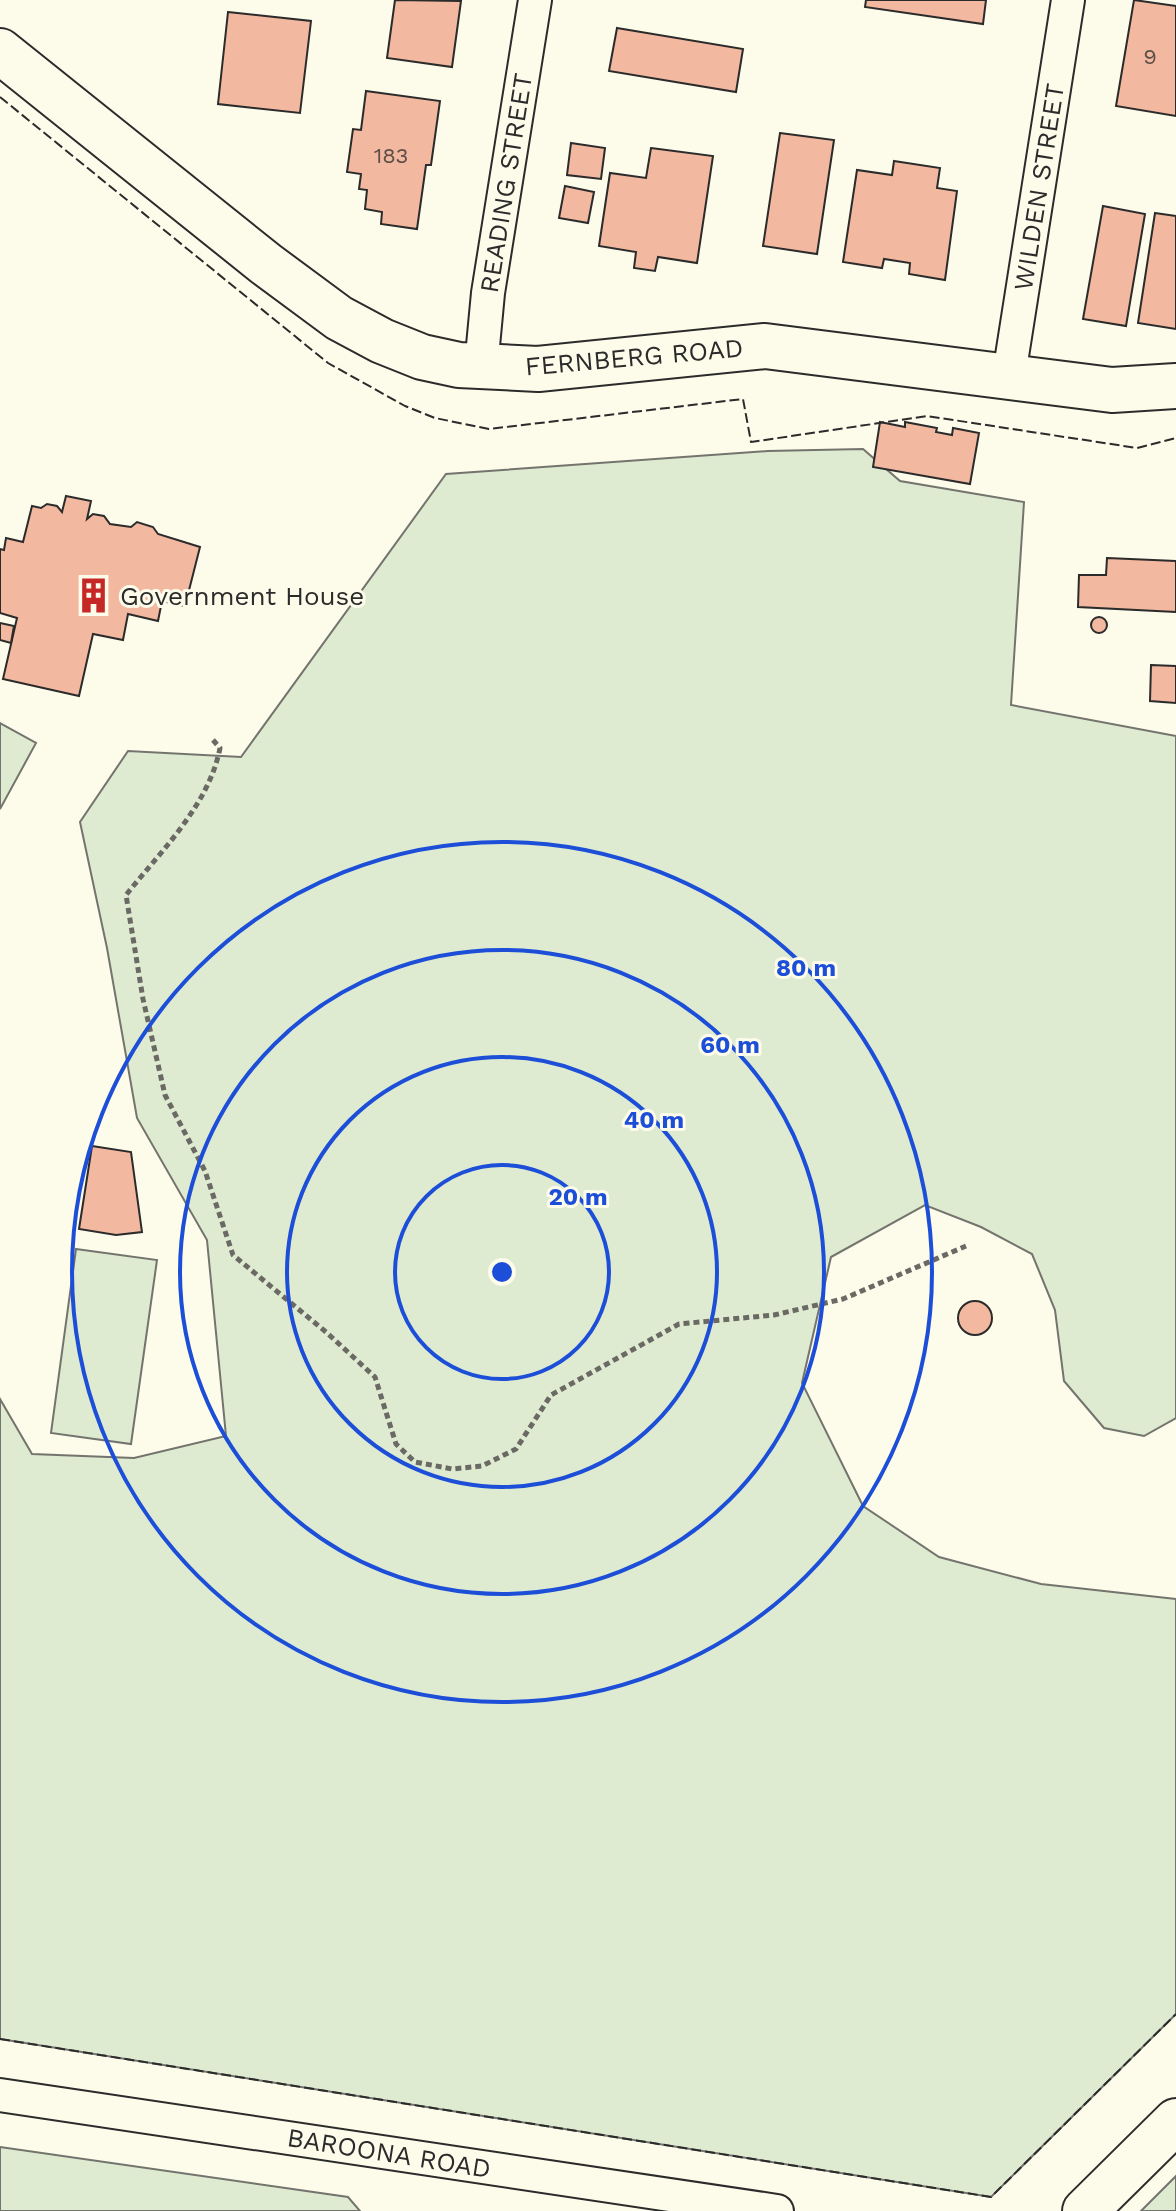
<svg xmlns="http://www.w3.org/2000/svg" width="1176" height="2211" font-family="'Work Sans',sans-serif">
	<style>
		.green { fill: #deebd1; stroke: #74746e; stroke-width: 2 }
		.building { fill: #f2b8a0; stroke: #2b2b2b; stroke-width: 2 }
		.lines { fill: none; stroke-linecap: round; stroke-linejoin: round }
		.street-casing { stroke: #2b2b2b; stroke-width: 36 }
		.secondary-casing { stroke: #2b2b2b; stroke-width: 48 }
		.path { stroke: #6a6964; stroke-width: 5; stroke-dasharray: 6 4; stroke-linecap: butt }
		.street { stroke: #fdfbea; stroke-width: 32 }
		.secondary { stroke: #fdfbea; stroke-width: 44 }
		.fence { stroke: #2b2b2b; stroke-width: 2; stroke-dasharray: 10 4; stroke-linecap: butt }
		.ring { fill: none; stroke: #1d4ed8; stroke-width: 4 }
		.labels { text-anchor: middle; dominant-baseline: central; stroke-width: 6; stroke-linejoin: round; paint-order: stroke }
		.number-label { font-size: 22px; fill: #5d4e48 }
		.street-label { font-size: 26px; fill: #2b2b2b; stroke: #fdfbea }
		.poi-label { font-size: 26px; fill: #2b2b2b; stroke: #fdfbea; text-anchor: start }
		.centre { fill: #1d4ed8; stroke: #fdfbea; stroke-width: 4 }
		.ring-label { font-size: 24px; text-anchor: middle; font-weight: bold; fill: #1d4ed8; stroke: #fdfbea; stroke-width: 6; stroke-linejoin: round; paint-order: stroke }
	</style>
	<rect width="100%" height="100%" fill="#fdfbea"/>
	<g class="green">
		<polygon points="863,449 900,481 1024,502 1011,705 1176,736 1176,1418 1144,1436 1104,1428 1064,1381 1055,1310 1032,1254 981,1227 925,1205 831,1257 802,1383 863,1506 939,1557 1041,1584 1176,1599 1176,2014 991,2197 0,2039 0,1399 32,1454 134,1458 226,1436 207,1240 137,1118 107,948 80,822 128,751 241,757 446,474 768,451"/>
		<polygon points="0,723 36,743 0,809"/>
		<polygon points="76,1249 157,1260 131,1444 51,1433"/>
		<polygon points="0,2147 348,2197 360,2211 0,2211"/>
		<polygon points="1176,2176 1176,2211 1141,2211"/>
	</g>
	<g class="building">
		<polygon points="395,0 461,1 452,67 387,58"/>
		<polygon points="866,0 986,0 983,24 865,7"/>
		<polygon points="1134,0 1176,6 1176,116 1116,106"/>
		<polygon points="228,12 311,21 300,113 218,104"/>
		<polygon points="617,28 743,49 736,92 609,71"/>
		<polygon points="366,91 440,101 431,165 426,165 417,229 381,224 382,212 365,209 367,190 359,189 361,174 347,172 353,129 361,130"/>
		<polygon points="780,133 834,140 817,254 763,246"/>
		<polygon points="571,143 605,148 601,179 567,175"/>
		<polygon points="651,148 713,156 697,263 658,257 655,271 634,268 636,252 599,246 610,173 646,178"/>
		<polygon points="894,161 940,168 937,188 957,191 945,280 909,274 910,263 884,259 882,268 843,262 857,170 892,175"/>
		<polygon points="565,186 594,192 588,223 559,218"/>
		<polygon points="1103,206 1145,214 1126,326 1083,319"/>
		<polygon points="1155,213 1176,216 1176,329 1138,323"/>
		<polygon points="880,422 905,427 905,422 937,428 936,432 952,435 953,428 979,433 970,484 873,467"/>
		<polygon points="66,496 91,501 87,519 93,514 104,516 110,524 131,527 137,522 153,527 158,534 200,547 185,606 162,601 158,621 128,614 123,640 93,634 79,696 3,679 17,618 0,613 0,549 4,550 6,538 23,542 32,506 41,508 47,504 57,506 62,512"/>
		<polygon points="1107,558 1176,561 1176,612 1078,607 1079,575 1106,575"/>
		<circle cx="1099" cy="625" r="8"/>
		<polygon points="0,623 14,626 11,643 0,640"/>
		<polygon points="1151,665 1176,666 1176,703 1150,701"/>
		<polygon points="92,1146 131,1152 142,1232 116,1235 79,1229"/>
		<circle cx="975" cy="1318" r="17"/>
	</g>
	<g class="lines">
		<defs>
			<g id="street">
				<polyline points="481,367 488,293 535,0"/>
				<polyline points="1009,375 1068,0"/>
				<polyline points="0,2095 777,2211"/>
			</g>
			<g id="secondary">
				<polyline points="0,51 266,264 339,318 382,341 422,357 459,365 538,369 765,346 1112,390 1176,386"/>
				<polyline points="1085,2211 1176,2121"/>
			</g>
		</defs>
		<use href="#street" class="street-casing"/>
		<use href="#secondary" class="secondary-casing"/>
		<path class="path" d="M213 740 220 748C209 805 161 851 126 895L143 999 165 1095 205 1171 233 1255 326 1332 375 1377 396 1444 415 1462 452 1469 482 1466 516 1449 551 1395 679 1324 774 1315 843 1299 966 1246"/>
		<use href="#street" class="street"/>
		<use href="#secondary" class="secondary"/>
		<g class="fence">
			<polyline points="0,97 328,363 405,406 435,418 489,429 743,399 751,442 927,416 1137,448 1176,438"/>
			<polyline points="0,2039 991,2197 1176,2014"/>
		</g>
	</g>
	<g class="ring">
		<circle cx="502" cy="1272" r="107"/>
		<circle cx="502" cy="1272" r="215"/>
		<circle cx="502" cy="1272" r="322"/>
		<circle cx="502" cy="1272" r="430"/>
	</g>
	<defs>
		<symbol id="building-bare" viewBox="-9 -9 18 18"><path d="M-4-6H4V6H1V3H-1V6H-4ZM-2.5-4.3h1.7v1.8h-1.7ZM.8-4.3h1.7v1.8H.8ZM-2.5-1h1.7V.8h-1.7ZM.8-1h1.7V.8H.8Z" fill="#c62828" stroke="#fdfbea" stroke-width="2.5" paint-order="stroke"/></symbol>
	</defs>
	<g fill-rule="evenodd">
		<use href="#building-bare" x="68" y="570" width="51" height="51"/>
	</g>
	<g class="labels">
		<g class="number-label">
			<text x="1150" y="56">9</text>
			<text x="391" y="155">183</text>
		</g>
		<g class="street-label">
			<text transform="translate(506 183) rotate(-81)">READING STREET</text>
			<text transform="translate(1039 187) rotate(-81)">WILDEN STREET</text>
			<text transform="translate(634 357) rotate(-5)">FERNBERG ROAD</text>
			<text transform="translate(389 2153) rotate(9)">BAROONA ROAD</text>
		</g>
		<g class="poi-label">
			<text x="120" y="596">Government House</text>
		</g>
	</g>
	<circle cx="502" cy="1272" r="12" class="centre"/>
	<g class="ring-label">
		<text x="806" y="976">80 m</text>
		<text x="730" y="1053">60 m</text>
		<text x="654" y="1128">40 m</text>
		<text x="578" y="1205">20 m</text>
	</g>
</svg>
